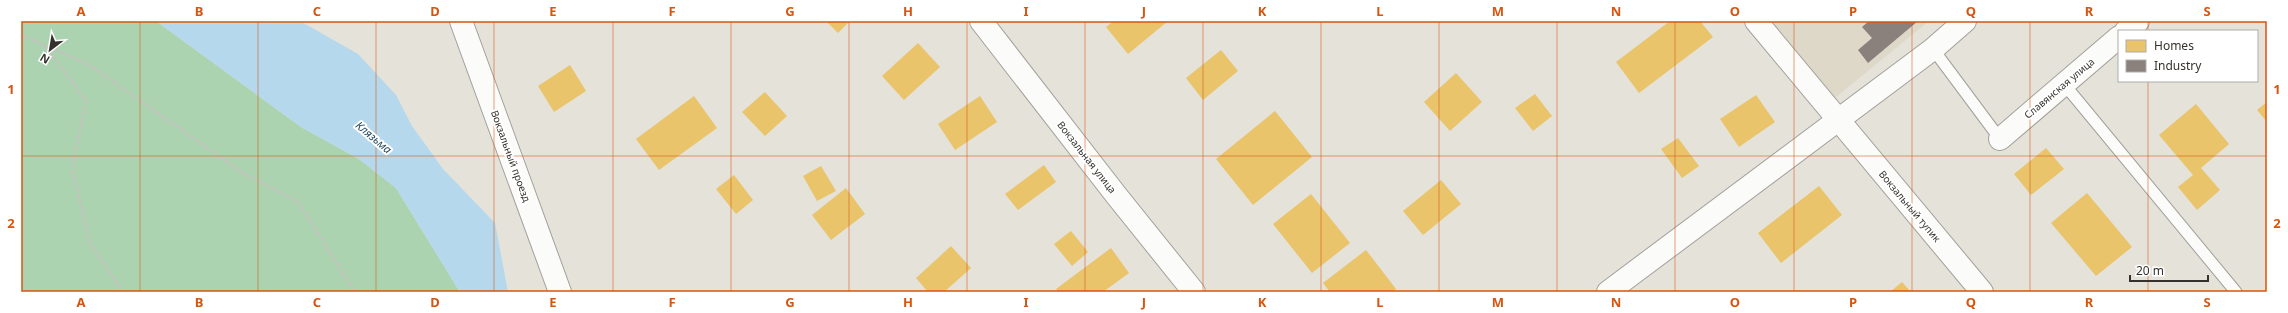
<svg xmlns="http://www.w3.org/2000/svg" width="2288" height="313" font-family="'Noto Sans',sans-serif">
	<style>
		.built { fill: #ded8c9 }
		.green { fill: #acd3af }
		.water { fill: #b5d8ec }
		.homes { fill: #e9c46a }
		.industry { fill: #8a817c }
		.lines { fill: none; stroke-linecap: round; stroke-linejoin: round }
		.lane-casing { stroke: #a2a09a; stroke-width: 13 }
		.street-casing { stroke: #a2a09a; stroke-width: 24 }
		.path { stroke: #c4c2bf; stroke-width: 2.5; stroke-dasharray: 4 2; stroke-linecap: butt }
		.lane { stroke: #fbfbf9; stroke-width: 11 }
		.street { stroke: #fbfbf9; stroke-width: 22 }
		.grid { fill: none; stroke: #d6550f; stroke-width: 1; stroke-opacity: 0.55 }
		.labels { text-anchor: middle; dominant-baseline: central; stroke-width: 4; stroke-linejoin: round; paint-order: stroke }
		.street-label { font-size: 10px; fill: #35322d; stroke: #fff }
		.water-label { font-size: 11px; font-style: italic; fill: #1f455b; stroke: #fff }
		.neatline { fill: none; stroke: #d6550f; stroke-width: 1.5 }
		.grid-label { font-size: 13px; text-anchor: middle; font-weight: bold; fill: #d6550f }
	</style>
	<rect width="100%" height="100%" fill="#e5e2da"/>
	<polygon class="built" points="1768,21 1929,21 1835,98"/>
	<polygon class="green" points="21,21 156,21 301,127 359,159 396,188 460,292 21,292"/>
	<polygon class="water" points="156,21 300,21 358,54 396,95 412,126 443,169 495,223 508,292 460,292 396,188 359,159 301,127"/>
	<g class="homes">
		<polygon points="826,21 850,21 838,33"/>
		<polygon points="1114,21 1168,21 1128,54 1106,27"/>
		<polygon points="1670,21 1700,21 1713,37 1639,93 1616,62"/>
		<polygon points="918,43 940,67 904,100 882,76"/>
		<polygon points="1221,50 1238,71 1203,100 1186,78"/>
		<polygon points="570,65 586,91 554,112 538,86"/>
		<polygon points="1456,73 1482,102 1450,131 1424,102"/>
		<polygon points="765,92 787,116 765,136 742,112"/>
		<polygon points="1535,94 1552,116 1533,131 1515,108"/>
		<polygon points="1756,95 1775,122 1739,147 1720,119"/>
		<polygon points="694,96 717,128 659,170 636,139"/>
		<polygon points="980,96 997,122 955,150 938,124"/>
		<polygon points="2267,102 2267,122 2257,110"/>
		<polygon points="2196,104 2229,144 2201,168 2220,190 2197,210 2178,187 2193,175 2159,135"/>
		<polygon points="1275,111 1312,157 1253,205 1216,159"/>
		<polygon points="1678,138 1699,166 1682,178 1661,149"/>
		<polygon points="2046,148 2064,169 2031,195 2014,174"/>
		<polygon points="1044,165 1056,182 1018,210 1005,194"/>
		<polygon points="821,166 836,191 817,201 803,176"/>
		<polygon points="734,175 753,200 736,214 716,189"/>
		<polygon points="1441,180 1461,204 1423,235 1403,211"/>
		<polygon points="1819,186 1842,215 1781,263 1758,233"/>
		<polygon points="846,188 865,214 831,240 812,215"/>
		<polygon points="2087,193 2132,247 2096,276 2051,223"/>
		<polygon points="1311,194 1350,243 1312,273 1273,224"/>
		<polygon points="1071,231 1088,252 1072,266 1054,244"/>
		<polygon points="951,246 971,268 944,292 928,292 916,278"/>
		<polygon points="1111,248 1129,273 1103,292 1059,292 1056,289"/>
		<polygon points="1366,250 1396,289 1392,292 1330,292 1323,283"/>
		<polygon points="1902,282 1911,292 1890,292"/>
	</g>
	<polygon class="industry" points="1869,21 1918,21 1868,63 1858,50 1872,38 1862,27"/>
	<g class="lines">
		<defs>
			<g id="lane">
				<polyline points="1933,49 2000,139"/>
				<polyline points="2064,84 2236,292"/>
			</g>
			<g id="street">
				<polyline points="461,21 560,292"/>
				<polyline points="981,21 1116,195 1194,292"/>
				<polyline points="1756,21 1982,292"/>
				<polyline points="2126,31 2138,21"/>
				<polyline points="2000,139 2119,37"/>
				<polyline points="1608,292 1933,49 1965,21"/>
			</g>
		</defs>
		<use href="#lane" class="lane-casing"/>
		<use href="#street" class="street-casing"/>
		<g class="path">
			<polyline points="21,35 88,64 243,173 298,202 355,292"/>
			<polyline points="46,47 86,101 72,168 90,243 123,292"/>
		</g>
		<use href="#lane" class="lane"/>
		<use href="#street" class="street"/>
	</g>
	<path class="grid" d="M140 21V292M258 21V292M376 21V292M494 21V292M613 21V292M731 21V292M849 21V292M967 21V292M1085 21V292M1203 21V292M1321 21V292M1439 21V292M1557 21V292M1675 21V292M1794 21V292M1912 21V292M2030 21V292M2148 21V31M2148 81V292M21 156H2267"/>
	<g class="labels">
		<g class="street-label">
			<text transform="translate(2059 88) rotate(-40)">Славянская улица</text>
			<text transform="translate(511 156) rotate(70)">Вокзальный проезд</text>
			<text transform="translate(1087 157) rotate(52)">Вокзальная улица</text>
			<text transform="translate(1910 206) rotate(50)">Вокзальный тупик</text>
		</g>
		<g class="water-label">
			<text transform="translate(374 137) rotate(40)">Клязьма</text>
		</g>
	</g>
	<rect width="2288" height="313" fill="none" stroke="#ffffff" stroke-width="44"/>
	<rect x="2118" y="30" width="140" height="52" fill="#ffffff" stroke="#aeadab"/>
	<rect x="2126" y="40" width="20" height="12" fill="#e9c46a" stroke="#aeadab"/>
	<text x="2154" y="50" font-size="12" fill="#35322d">Homes</text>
	<rect x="2126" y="60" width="20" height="12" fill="#8a817c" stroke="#aeadab"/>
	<text x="2154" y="70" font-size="12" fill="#35322d">Industry</text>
	<g transform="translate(50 50) rotate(211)" stroke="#ffffff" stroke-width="3" paint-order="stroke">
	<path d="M0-3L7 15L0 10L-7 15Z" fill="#35322d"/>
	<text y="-6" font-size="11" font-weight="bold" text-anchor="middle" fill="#35322d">N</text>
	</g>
	<path d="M2130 275v6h78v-6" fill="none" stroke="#35322d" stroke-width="2"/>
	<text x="2136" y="275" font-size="12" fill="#35322d" stroke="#ffffff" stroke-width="3" paint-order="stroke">20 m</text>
	<rect x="22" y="22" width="2244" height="269" class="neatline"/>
	<g class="grid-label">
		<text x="81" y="16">A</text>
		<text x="199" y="16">B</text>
		<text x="317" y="16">C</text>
		<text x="435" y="16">D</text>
		<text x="553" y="16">E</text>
		<text x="672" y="16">F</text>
		<text x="790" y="16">G</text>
		<text x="908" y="16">H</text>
		<text x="1026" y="16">I</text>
		<text x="1144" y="16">J</text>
		<text x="1262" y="16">K</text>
		<text x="1380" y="16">L</text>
		<text x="1498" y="16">M</text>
		<text x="1616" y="16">N</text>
		<text x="1735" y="16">O</text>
		<text x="1853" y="16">P</text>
		<text x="1971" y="16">Q</text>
		<text x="2089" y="16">R</text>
		<text x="2207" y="16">S</text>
		<text x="11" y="94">1</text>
		<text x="2277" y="94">1</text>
		<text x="11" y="228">2</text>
		<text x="2277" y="228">2</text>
		<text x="81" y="307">A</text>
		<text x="199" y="307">B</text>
		<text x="317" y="307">C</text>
		<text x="435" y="307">D</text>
		<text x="553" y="307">E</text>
		<text x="672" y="307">F</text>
		<text x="790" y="307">G</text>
		<text x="908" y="307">H</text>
		<text x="1026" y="307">I</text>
		<text x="1144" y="307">J</text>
		<text x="1262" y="307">K</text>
		<text x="1380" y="307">L</text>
		<text x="1498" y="307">M</text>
		<text x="1616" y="307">N</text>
		<text x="1735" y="307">O</text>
		<text x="1853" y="307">P</text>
		<text x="1971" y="307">Q</text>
		<text x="2089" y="307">R</text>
		<text x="2207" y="307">S</text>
	</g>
</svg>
